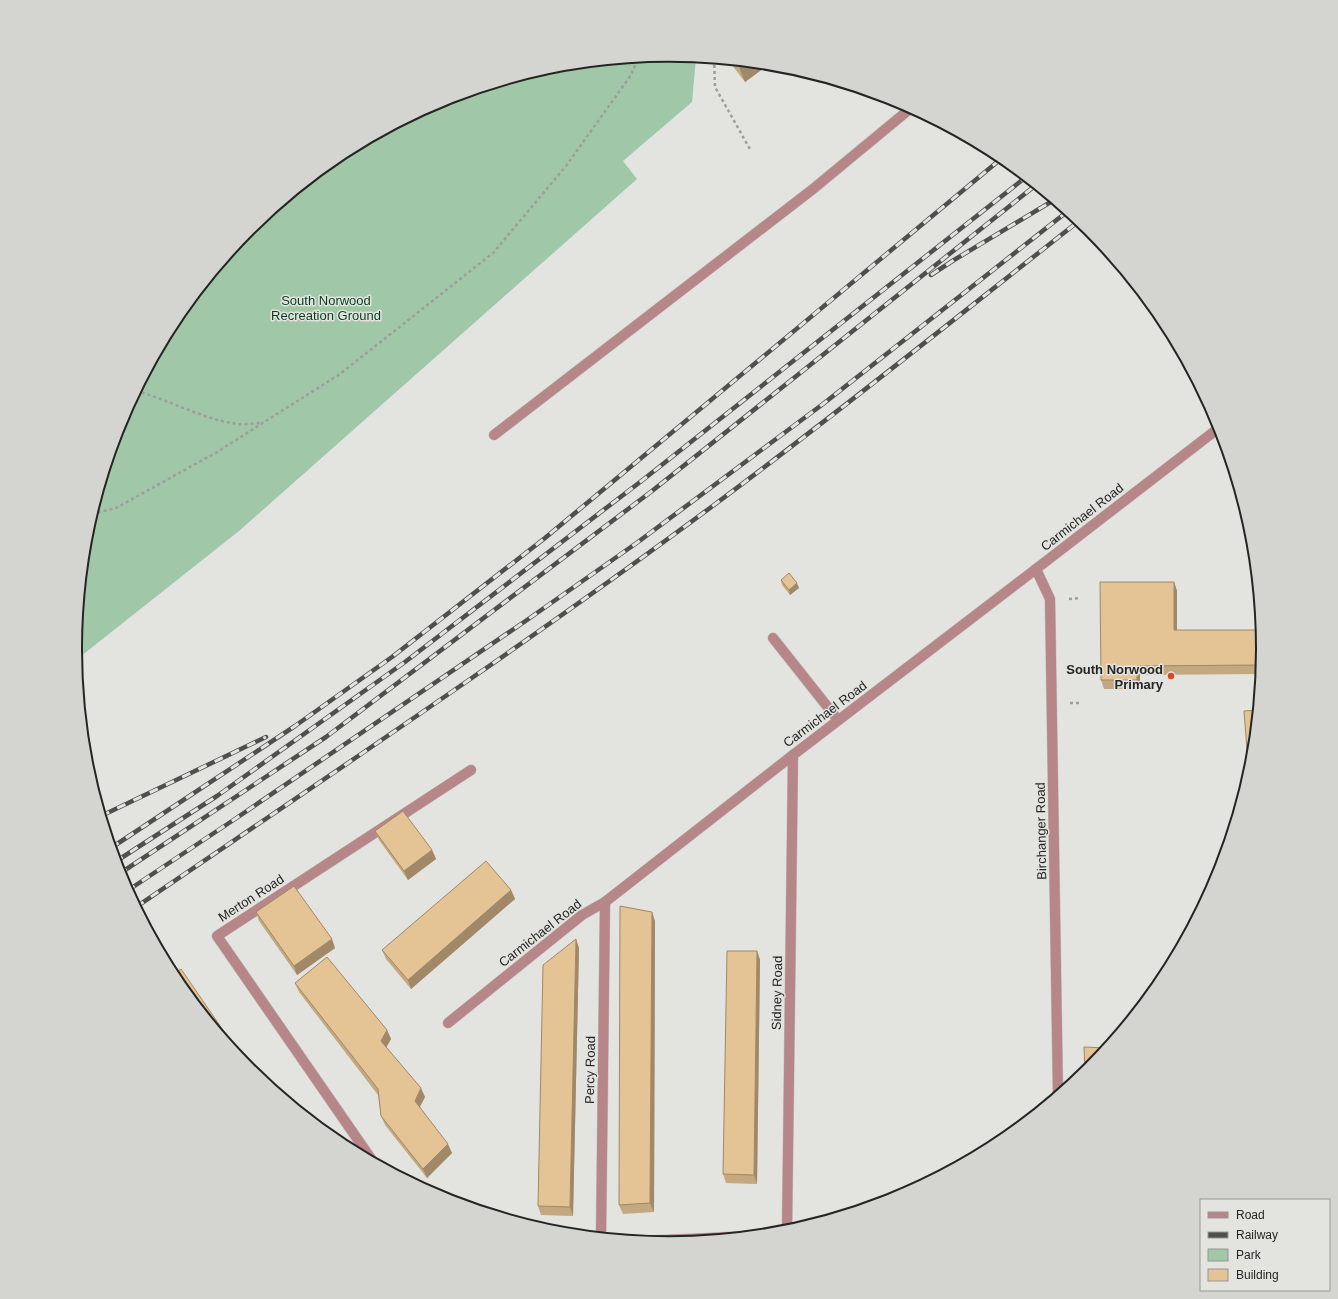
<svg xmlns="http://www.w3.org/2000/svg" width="1338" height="1299" font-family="Helvetica,sans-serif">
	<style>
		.green { fill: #a0c7a8 }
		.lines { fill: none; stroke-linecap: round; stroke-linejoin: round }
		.service-casing { stroke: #c1c1be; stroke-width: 11 }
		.minor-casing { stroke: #c1c1be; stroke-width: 11 }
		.tertiary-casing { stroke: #c1c1be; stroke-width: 11 }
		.path { stroke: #9d9d9b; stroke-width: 2.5; stroke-dasharray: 3 3; stroke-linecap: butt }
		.service { stroke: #b68689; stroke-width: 10 }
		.minor { stroke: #b68689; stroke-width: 10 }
		.tertiary { stroke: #b68689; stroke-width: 10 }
		.rail-casing { stroke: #4f4f4e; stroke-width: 4.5 }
		.rail { stroke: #e3e3e0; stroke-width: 3; stroke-dasharray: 9; stroke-linecap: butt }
		.wall { fill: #c4a87f }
		.shaded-wall { fill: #a08868 }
		.building { fill: #e4c394; stroke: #a08868 }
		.poi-dot { fill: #d54d1f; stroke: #e3e3e0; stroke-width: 1.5 }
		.labels { text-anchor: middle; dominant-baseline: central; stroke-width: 3; stroke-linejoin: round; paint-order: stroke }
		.park-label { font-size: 13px; fill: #043e1c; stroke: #e3e3e0 }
		.street-label { font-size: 13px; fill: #252524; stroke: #e3e3e0 }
		.poi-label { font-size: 13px; font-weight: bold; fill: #252524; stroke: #e3e3e0; text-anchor: end }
		.rim { fill: none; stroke: #252524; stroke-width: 2 }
	</style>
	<rect width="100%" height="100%" fill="#e3e3e0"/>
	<polygon class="green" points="669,55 696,58 692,102 623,161 637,179 239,531 76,660 75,649 86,533 120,422 175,319 249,229 339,155 442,100 553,66"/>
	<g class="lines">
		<defs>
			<g id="service">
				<polyline points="494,435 813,189 911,108"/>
				<polyline points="773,638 838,720"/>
			</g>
			<g id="minor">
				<polyline points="448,1023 582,915 605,902 793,755 1036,569"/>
				<polyline points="374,1163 217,936 471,770"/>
				<polyline points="787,1232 793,755"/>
				<polyline points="601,1237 605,902"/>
				<polyline points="642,1241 754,1236"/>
			</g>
			<polyline id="tertiary" points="1058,1096 1050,599 1036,569 1220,427"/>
		</defs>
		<use href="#service" class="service-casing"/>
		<use href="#minor" class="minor-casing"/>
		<use href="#tertiary" class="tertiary-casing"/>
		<g class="path">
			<polyline points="714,59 715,87 751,151"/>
			<path d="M136 391C170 400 202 419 237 424 245 425 254 423 262 423"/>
			<polyline points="92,514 116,508 217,452 340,374 493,253 566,166 631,75 638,58"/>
			<polyline points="1069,599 1081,598"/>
			<polyline points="1070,703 1082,703"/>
		</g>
		<use href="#service" class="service"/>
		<use href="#minor" class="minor"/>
		<use href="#tertiary" class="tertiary"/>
		<defs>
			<g id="rail">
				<polyline points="931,275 954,260 1054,200"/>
				<polyline points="101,816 266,737"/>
				<polyline points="111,848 295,726 392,657 545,538 1002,158"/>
				<polyline points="115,862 217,796 405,662 644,479 1026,177"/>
				<polyline points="119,874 326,737 652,491 1036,185"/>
				<polyline points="127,891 235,819 527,620 638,542 823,404 1068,211"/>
				<path d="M136 907C330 775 525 645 714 505 838 413 958 316 1079 221"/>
			</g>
		</defs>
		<use href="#rail" class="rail-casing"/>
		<use href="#rail" class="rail"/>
	</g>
	<g class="wall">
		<polygon points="729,61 768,65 745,82"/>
		<polygon points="781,580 799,588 790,595 782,585"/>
		<polygon points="1174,582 1177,591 1177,630 1264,650 1261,674 1140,675 1140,689 1104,689 1101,680"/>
		<polygon points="375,831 432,850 436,859 408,880 379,840"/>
		<polygon points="511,890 515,899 411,989 386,959 382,950"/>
		<polygon points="256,912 335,948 297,975 259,921"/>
		<polygon points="655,921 654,1212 623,1214 619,1205"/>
		<polygon points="579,948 573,1216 541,1215 538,1206"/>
		<polygon points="757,951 760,960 757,1184 726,1183 723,1174"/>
		<polygon points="295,983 387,1030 391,1039 386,1047 425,1097 420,1107 452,1153 427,1178 385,1125 381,1116 378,1095 299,992"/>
	</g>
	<g class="shaded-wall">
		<polygon points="737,62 768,65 745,82"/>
		<polygon points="1174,582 1177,591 1177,639 1174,630"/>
		<polygon points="797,583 799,588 790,595 789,590"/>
		<polygon points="1261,630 1262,633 1264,650 1262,667 1261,665"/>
		<polygon points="1137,666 1140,675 1140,689 1137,680"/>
		<polygon points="432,850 436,859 408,880 404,871"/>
		<polygon points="511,890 515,899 411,989 408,980"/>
		<polygon points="652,912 655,921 654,1212 650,1203"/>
		<polygon points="332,939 335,948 297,975 294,966"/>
		<polygon points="576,939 579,948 573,1216 570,1207"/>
		<polygon points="757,951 760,960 757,1184 754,1175"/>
		<polygon points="387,1030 391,1039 385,1050 381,1041"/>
		<polygon points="227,1036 230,1045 229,1046 223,1039"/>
		<polygon points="421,1088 425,1097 418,1110 415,1101"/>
		<polygon points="448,1144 452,1153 427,1178 423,1169"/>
	</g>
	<g class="building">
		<polygon points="789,573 797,583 789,590 781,580"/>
		<polygon points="1100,582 1174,582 1174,630 1261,630 1261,665 1137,666 1137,680 1101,680"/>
		<polygon points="1258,710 1252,766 1249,776 1244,711"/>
		<polygon points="403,811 432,850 404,871 375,831"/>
		<polygon points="486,861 511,890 408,980 382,950"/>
		<polygon points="294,886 332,939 294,966 256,912"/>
		<polygon points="620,906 652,912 650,1203 619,1205"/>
		<polygon points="576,939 570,1207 538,1206 543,965"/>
		<polygon points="727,951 757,951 754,1175 723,1174"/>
		<polygon points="327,957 387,1030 381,1041 421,1088 415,1101 448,1144 423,1169 381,1116 378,1089 295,983"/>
		<polygon points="181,969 227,1036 223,1039 175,980 172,975"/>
		<polygon points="1084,1047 1107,1048 1089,1070 1085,1074"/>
	</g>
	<circle class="poi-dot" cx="1171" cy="676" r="4"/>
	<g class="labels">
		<g class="park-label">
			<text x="326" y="300">South Norwood<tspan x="326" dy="15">Recreation Ground</tspan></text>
		</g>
		<g class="street-label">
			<text transform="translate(1082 517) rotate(-38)">Carmichael Road</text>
			<text transform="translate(825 714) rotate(-37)">Carmichael Road</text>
			<text transform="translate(1041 831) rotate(-91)">Birchanger Road</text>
			<text transform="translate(251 898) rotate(-33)">Merton Road</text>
			<text transform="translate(540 933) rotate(-38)">Carmichael Road</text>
			<text transform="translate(777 993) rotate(-89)">Sidney Road</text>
			<text transform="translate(590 1070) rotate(-89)">Percy Road</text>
		</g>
		<g class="poi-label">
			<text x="1163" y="669">South Norwood<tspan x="1163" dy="15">Primary</tspan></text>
		</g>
	</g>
	<path d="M0 0H1338V1299H0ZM82 649a587 587 0 1 1 1174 0a587 587 0 1 1-1174 0Z" fill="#d4d4d1" fill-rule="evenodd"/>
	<path class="rim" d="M82 649a587 587 0 1 1 1174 0a587 587 0 1 1-1174 0Z"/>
	<rect x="1200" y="1199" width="130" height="92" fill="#e3e3e0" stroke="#979795"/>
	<rect x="1208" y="1212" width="20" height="6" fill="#b68689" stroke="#979795"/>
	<text x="1236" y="1219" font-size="12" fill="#252524">Road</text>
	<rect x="1208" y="1232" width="20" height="6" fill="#4f4f4e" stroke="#979795"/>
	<text x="1236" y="1239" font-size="12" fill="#252524">Railway</text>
	<rect x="1208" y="1249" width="20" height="12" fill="#a0c7a8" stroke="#979795"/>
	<text x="1236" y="1259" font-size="12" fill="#252524">Park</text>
	<rect x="1208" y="1269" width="20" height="12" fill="#e4c394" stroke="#979795"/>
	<text x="1236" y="1279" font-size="12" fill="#252524">Building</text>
</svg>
